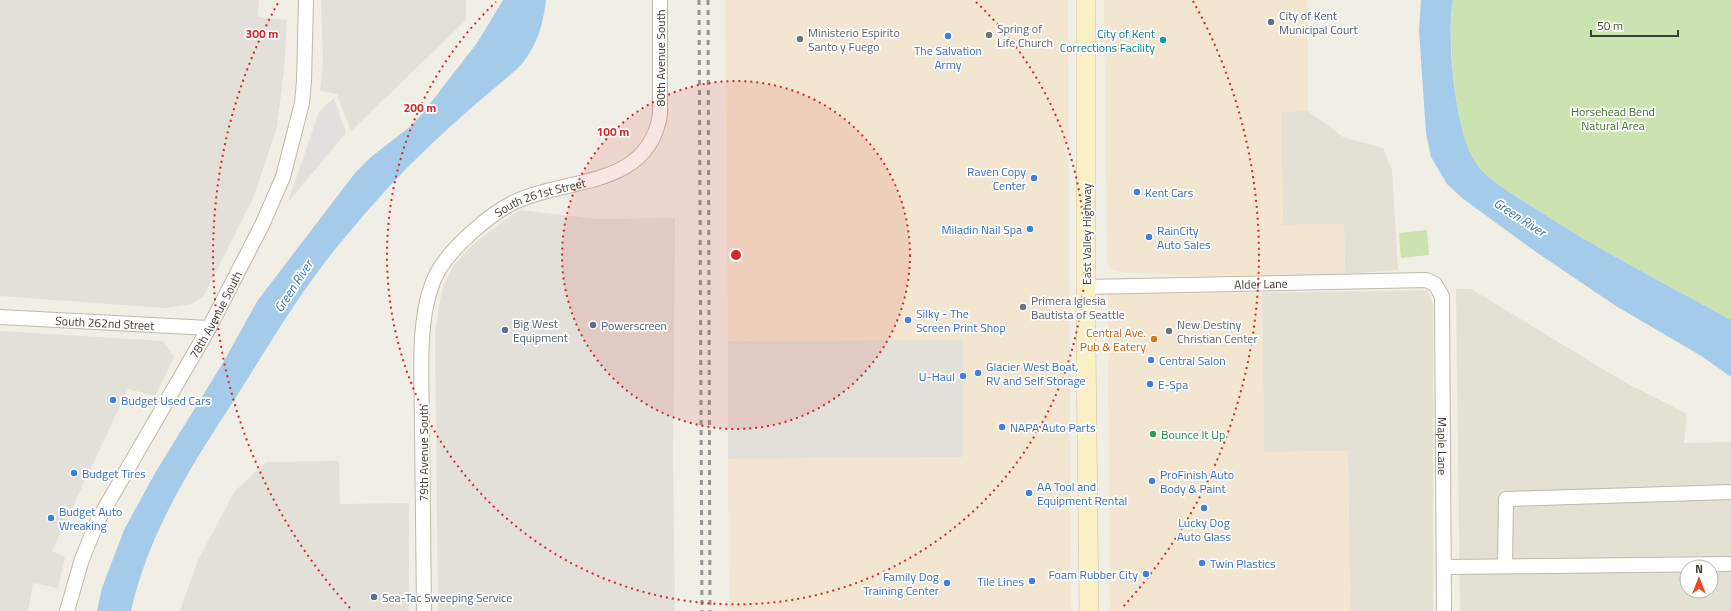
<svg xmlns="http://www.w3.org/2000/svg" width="1731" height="611" font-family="'Titillium Web',sans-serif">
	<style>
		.residential { fill: #e5e0d4; fill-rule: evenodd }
		.commercial { fill: #f2e6d1 }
		.industrial { fill: #e3e0da }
		.green { fill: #cae3b0 }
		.parking { fill: #e2e0dd }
		.water { fill: #a5cbea }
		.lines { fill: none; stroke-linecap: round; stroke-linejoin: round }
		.street-casing { stroke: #bfb9ab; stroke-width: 16 }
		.secondary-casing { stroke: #cec297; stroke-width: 20 }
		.street { stroke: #fff; stroke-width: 14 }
		.secondary { stroke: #faf0c6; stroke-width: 19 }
		.rail { stroke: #949494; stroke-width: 3; stroke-dasharray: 5 5; stroke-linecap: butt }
		.ring { fill: none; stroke: #d62828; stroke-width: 2; stroke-dasharray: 2 4 }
		.service-dot { fill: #5c6f8a; stroke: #fff; stroke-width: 1.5 }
		.worship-dot { fill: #6b7280; stroke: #fff; stroke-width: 1.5 }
		.shop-dot { fill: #3f7fe0; stroke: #fff; stroke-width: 1.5 }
		.culture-dot { fill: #0f9aa8; stroke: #fff; stroke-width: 1.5 }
		.food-dot { fill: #e8710a; stroke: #fff; stroke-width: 1.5 }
		.leisure-dot { fill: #2e9e5b; stroke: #fff; stroke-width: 1.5 }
		.labels { text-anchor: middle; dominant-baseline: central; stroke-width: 3.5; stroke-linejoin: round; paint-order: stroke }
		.service-label { font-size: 12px; fill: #4e5e75; stroke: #fff; text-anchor: start }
		.worship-label { font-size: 12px; fill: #5b616d; stroke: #fff; text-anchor: start }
		.culture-label { font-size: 12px; fill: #0d838f; stroke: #fff; text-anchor: end }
		.shop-label { font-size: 12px; fill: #366cbe; stroke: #fff; text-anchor: start }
		.street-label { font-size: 12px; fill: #433e35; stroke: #fff }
		.park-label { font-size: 12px; fill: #44702d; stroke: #fff }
		.food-label { font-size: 12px; fill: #c56008; stroke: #fff; text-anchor: end }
		.leisure-label { font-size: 12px; fill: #27864d; stroke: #fff; text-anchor: start }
		.water-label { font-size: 13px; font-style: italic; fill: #3773a7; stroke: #fff }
		.centre { fill: #d62828; stroke: #fff; stroke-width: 2 }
		.ring-label { font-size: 12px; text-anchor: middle; font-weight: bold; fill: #d62828; stroke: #fff; stroke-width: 3.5; stroke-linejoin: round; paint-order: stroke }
	</style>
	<rect width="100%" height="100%" fill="#f1eee5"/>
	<g class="residential">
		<polygon points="1281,111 1308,111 1343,137 1383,148 1392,170 1398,270 1345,274 1344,224 1283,225"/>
		<path d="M1456 289H1471L1626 383 1687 414 1684 443 1731 442V611H1460ZM1687 567H1711V591H1687Z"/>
		<polygon points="1428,290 1433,304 1433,611 1350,611 1348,451 1264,452 1262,293"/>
	</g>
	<g class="commercial">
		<polygon points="725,0 1068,0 1071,611 729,611 728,459 963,457 963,340 728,341"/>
		<polygon points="1104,0 1307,0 1308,111 1281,112 1283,225 1344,224 1345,274 1205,276 1120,272 1112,270 1107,264"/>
		<polygon points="1262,293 1264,452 1348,451 1350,611 1110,611 1108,294"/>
	</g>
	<g class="industrial">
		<polygon points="0,0 259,0 258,17 287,20 284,70 277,127 254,196 204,296 191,304 164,308 0,296"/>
		<polygon points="321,0 466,0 466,20 351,131 337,94 320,91 323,62"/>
		<polygon points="519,210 598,219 675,218 673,459 675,611 438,611 435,332 442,289 453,266 472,245"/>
		<polygon points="0,331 163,341 174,357 155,396 128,389 52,551 65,557 58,588 33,583 28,611 0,611"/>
		<polygon points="963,340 963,457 728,459 728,341"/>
		<polygon points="339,461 340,504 409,503 409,611 180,611 198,560 235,491 266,462"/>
	</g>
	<g class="green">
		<path d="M1453 0H1731V320C1664 283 1595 248 1531 206 1512 193 1489 182 1476 163 1455 135 1447 35 1453 0Z"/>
		<polygon points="1427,230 1429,255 1401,258 1399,233"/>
	</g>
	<polygon class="parking" points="334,98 346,133 288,202 319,112"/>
	<g class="water">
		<path d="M503 0H546C543 26 536 50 517 69 483 98 448 127 416 159 388 186 362 217 337 247 297 296 265 352 231 405 189 469 148 535 131 611H97L102 588 124 530 155 473 224 361 258 300 355 173 371 157 411 126 422 114 477 43Z"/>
		<path d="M1421 0H1453C1446 34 1455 135 1476 163 1489 182 1512 193 1531 206 1595 248 1664 283 1731 320V377L1703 357 1616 306 1536 252 1462 198 1447 184 1431 157 1426 133 1419 30Z"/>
	</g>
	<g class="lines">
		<defs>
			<g id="street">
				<path id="s1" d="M1086 287 1426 280 1435 284 1442 296 1444 611"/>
				<path id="s2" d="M0 317 209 328"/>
				<polyline points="1505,565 1506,499 1731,492"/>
				<polyline points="1444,567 1731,564"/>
				<path id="s3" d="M67 611 82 559 98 520 209 328 262 225 283 177 302 103 304 81 306 0"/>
				<path id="s4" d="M424 611C423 549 423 487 422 425 422 379 416 317 436 275 449 249 492 211 519 200 570 178 648 187 660 115V0"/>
			</g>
			<polyline id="secondary" points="1086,0 1086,346 1089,611"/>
		</defs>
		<use href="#street" class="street-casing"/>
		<use href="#secondary" class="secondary-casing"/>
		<use href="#street" class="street"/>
		<use href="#secondary" class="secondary"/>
		<g class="rail">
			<polyline points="699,0 702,611"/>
			<polyline points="708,0 710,611"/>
		</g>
	</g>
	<circle cx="736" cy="255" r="174" fill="#d62828" fill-opacity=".12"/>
	<g class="ring">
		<circle cx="736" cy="255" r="174"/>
		<path d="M976 2A349 349 0 1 1 496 2"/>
		<path d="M350 608A523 523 0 0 1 279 1M1193 1A523 523 0 0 1 1122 608"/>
	</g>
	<g class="service-dot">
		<circle cx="1271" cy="22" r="4"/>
		<circle cx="593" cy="325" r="4"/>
		<circle cx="505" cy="330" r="4"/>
		<circle cx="374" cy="597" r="4"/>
	</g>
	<g class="worship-dot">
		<circle cx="989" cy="35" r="4"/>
		<circle cx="800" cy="39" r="4"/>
		<circle cx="1023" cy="307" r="4"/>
		<circle cx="1169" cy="331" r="4"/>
	</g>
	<g class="shop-dot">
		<circle cx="948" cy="36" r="4"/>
		<circle cx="1034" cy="178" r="4"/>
		<circle cx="1137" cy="192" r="4"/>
		<circle cx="1030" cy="229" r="4"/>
		<circle cx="1149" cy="237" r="4"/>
		<circle cx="908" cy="320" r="4"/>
		<circle cx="1151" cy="360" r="4"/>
		<circle cx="978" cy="373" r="4"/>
		<circle cx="963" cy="376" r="4"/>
		<circle cx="1150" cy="384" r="4"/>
		<circle cx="113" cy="400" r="4"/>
		<circle cx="1002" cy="427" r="4"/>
		<circle cx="74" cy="473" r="4"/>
		<circle cx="1152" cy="481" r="4"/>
		<circle cx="1029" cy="493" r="4"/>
		<circle cx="1204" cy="508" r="4"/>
		<circle cx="51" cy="518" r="4"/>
		<circle cx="1202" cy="563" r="4"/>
		<circle cx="1146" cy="574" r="4"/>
		<circle cx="1032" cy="581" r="4"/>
		<circle cx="947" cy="583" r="4"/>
	</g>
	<circle class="culture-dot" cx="1163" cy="40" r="4"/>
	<circle class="food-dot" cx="1154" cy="339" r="4"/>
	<circle class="leisure-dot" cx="1153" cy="434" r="4"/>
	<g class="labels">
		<g class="service-label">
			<text x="1279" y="15">City of Kent<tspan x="1279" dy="14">Municipal Court</tspan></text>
			<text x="513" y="323">Big West<tspan x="513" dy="14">Equipment</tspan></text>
			<text x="601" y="325">Powerscreen</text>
			<text x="382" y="597">Sea-Tac Sweeping Service</text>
		</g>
		<g class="worship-label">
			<text x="997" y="28">Spring of<tspan x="997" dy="14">Life Church</tspan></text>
			<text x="808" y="32">Ministerio Espirito<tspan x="808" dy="14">Santo y Fuego</tspan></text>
			<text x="1031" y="300">Primera Iglesia<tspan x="1031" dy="14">Bautista of Seattle</tspan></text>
			<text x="1177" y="324">New Destiny<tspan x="1177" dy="14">Christian Center</tspan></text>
		</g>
		<g class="culture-label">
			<text x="1155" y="33">City of Kent<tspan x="1155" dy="14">Corrections Facility</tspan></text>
		</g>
		<g class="shop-label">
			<text x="948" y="50" text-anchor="middle">The Salvation<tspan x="948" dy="14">Army</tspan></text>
			<text x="1026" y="171" text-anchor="end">Raven Copy<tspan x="1026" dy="14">Center</tspan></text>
			<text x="1145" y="192">Kent Cars</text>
			<text x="1022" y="229" text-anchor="end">Miladin Nail Spa</text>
			<text x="1157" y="230">RainCity<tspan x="1157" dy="14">Auto Sales</tspan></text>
			<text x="916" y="313">Silky - The<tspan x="916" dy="14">Screen Print Shop</tspan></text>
			<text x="1159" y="360">Central Salon</text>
			<text x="986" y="366">Glacier West Boat,<tspan x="986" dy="14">RV and Self Storage</tspan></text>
			<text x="955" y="376" text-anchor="end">U-Haul</text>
			<text x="1158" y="384">E-Spa</text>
			<text x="121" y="400">Budget Used Cars</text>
			<text x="1010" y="427">NAPA Auto Parts</text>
			<text x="82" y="473">Budget Tires</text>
			<text x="1160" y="474">ProFinish Auto<tspan x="1160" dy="14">Body &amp; Paint</tspan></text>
			<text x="1037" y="486">AA Tool and<tspan x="1037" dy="14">Equipment Rental</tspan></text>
			<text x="59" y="511">Budget Auto<tspan x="59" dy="14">Wreaking</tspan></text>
			<text x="1204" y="522" text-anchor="middle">Lucky Dog<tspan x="1204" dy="14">Auto Glass</tspan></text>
			<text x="1210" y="563">Twin Plastics</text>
			<text x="1138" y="574" text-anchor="end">Foam Rubber City</text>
			<text x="939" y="576" text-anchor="end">Family Dog<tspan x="939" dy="14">Training Center</tspan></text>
			<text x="1024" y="581" text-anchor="end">Tile Lines</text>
		</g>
		<g class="street-label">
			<text transform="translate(660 58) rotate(-90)">80th Avenue South</text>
			<text stroke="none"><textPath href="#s4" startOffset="472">South 261st Street</textPath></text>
			<text transform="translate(1086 234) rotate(-90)">East Valley Highway</text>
			<text stroke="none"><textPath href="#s1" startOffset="175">Alder Lane</textPath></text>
			<text stroke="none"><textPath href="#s3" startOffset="333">78th Avenue South</textPath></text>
			<text stroke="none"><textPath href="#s2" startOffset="105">South 262nd Street</textPath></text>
			<text stroke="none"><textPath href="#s1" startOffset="514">Maple Lane</textPath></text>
			<text transform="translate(423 453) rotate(-90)">79th Avenue South</text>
		</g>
		<g class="park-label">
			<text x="1613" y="111">Horsehead Bend<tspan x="1613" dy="14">Natural Area</tspan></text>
		</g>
		<g class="food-label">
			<text x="1146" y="332">Central Ave.<tspan x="1146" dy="14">Pub &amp; Eatery</tspan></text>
		</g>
		<g class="leisure-label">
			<text x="1161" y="434">Bounce It Up</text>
		</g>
		<g class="water-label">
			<text transform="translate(1520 217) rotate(33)">Green River</text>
			<text transform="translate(293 286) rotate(-57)">Green River</text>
		</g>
	</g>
	<circle cx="736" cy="255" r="6" class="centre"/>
	<g class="ring-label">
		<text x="262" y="38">300 m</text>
		<text x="420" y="112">200 m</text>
		<text x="613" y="136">100 m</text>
	</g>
	<g transform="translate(1699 579)"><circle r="19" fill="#ffffff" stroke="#b4b2ae"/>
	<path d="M0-3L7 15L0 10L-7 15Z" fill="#ea4923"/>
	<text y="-6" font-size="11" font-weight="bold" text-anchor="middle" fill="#433e35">N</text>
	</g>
	<path d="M1591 30v6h87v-6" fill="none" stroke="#433e35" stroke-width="2"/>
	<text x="1597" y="30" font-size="12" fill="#433e35" stroke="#ffffff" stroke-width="3" paint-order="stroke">50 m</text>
</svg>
